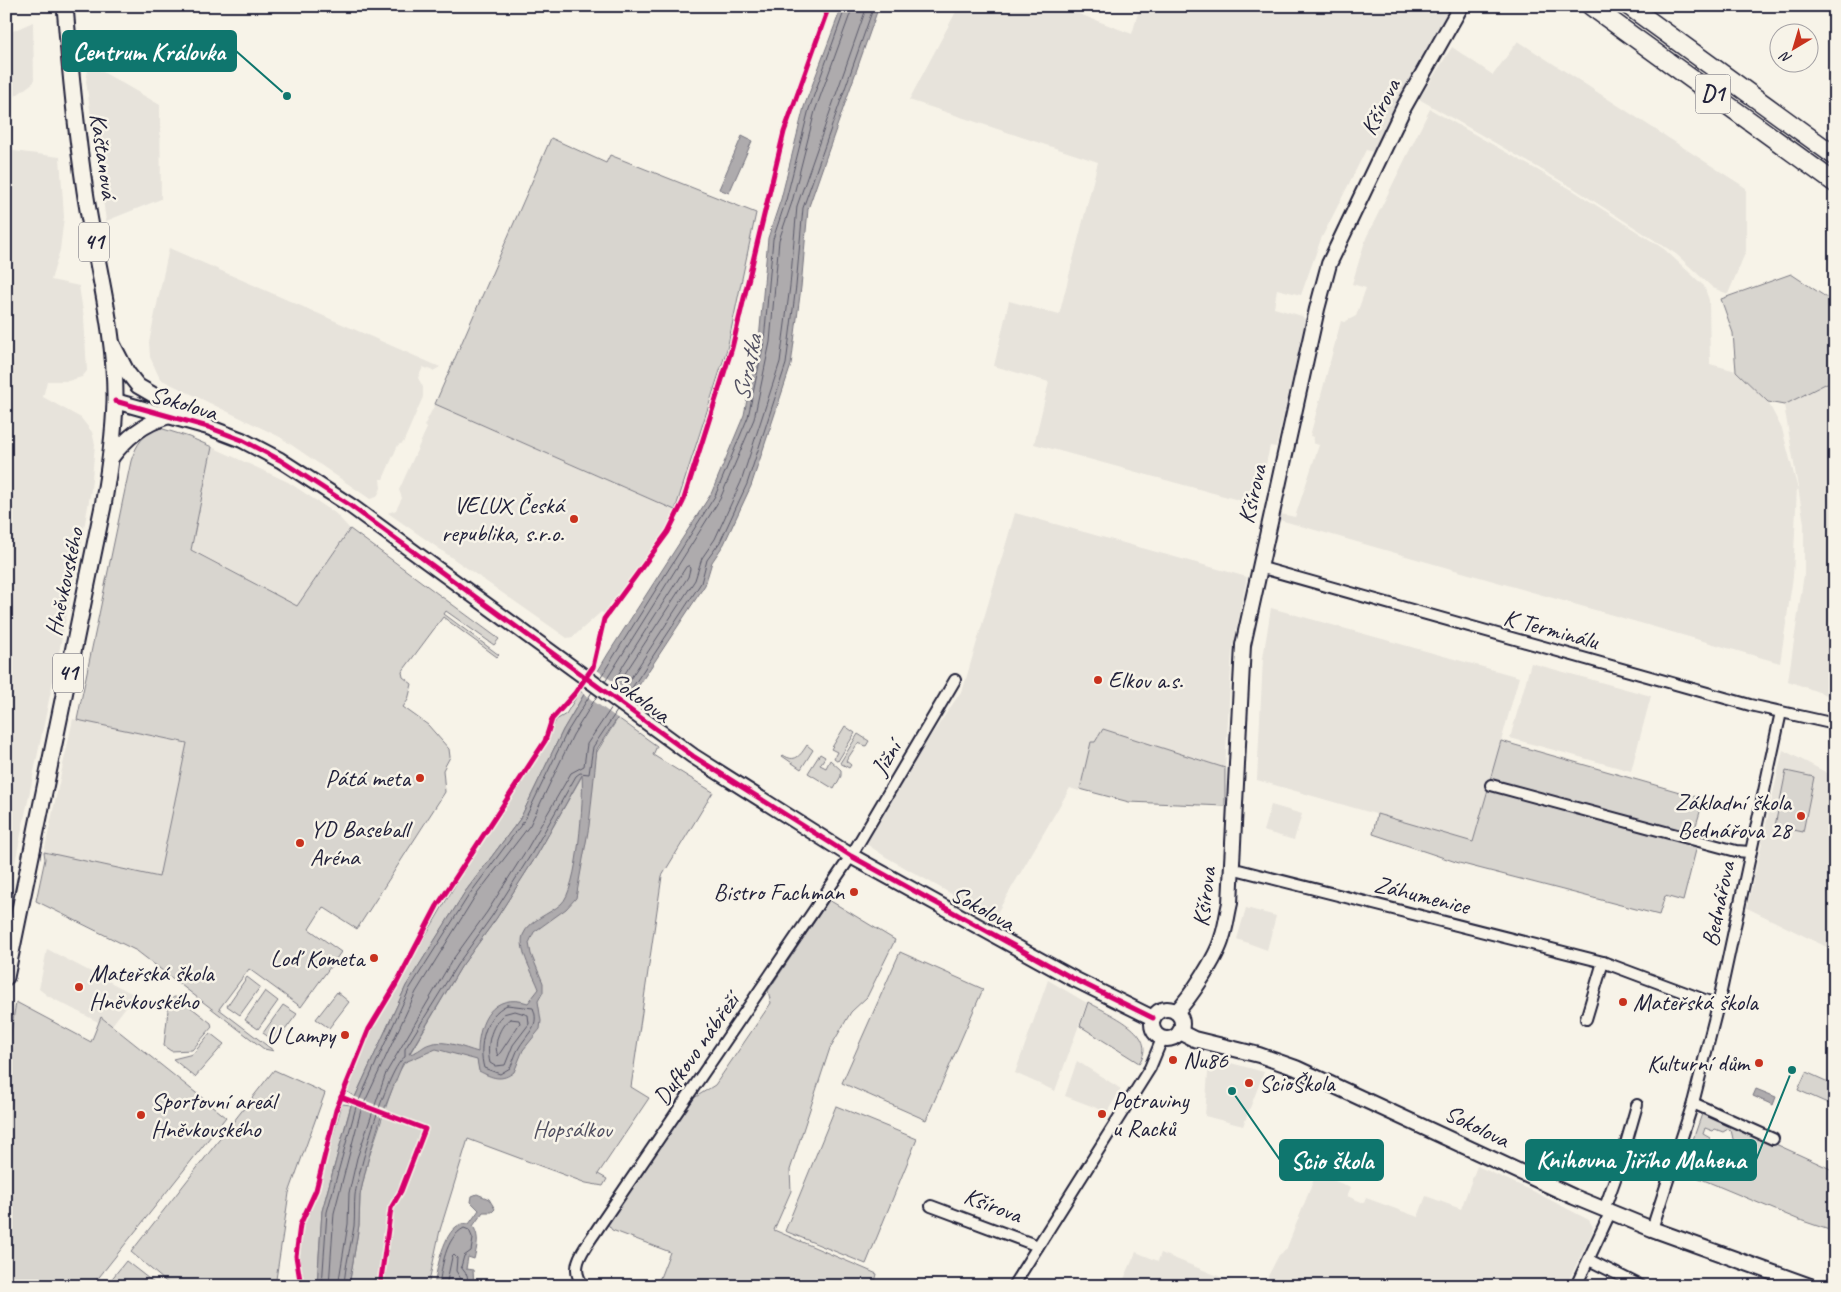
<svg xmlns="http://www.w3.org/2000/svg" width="1841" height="1292" font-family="Caveat,sans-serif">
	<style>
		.built { fill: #e7e3db }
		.green { fill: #d8d5cf; stroke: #7d7c85; fill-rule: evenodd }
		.water { fill: #aeabad; stroke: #76747f; fill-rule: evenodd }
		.pier { fill: #f7f3e8 }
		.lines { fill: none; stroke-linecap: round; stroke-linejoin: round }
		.shore { stroke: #5a5969; stroke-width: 1 }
		.street-casing { stroke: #22223b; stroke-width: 14 }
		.secondary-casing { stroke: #22223b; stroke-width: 18 }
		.primary-casing { stroke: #22223b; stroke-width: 19 }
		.highway-casing { stroke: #22223b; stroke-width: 21 }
		.street { stroke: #f7f3e8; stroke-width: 10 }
		.secondary { stroke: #f7f3e8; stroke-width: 14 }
		.primary { stroke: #f7f3e8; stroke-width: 15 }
		.highway { stroke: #f7f3e8; stroke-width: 18 }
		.cycleway-casing { stroke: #f7f3e8; stroke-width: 8 }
		.cycleway { stroke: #d6006c; stroke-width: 5 }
		.poi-dot { fill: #c8321e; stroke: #f7f3e8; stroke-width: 2 }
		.labels { text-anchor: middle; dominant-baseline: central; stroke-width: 5; stroke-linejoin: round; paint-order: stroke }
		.shield { fill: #f7f3e8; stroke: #62616f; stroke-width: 1 }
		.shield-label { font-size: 22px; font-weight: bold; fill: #22223b }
		.street-label { font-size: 24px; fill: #22223b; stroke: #f7f3e8 }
		.poi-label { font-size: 24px; fill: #22223b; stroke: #f7f3e8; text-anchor: start }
		.park-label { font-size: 24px; fill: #504f60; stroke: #f7f3e8 }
		.water-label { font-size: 25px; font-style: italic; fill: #535263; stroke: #f7f3e8 }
		.leader { fill: none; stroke: #0f766e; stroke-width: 2 }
		.callout-dot { fill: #0f766e; stroke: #f7f3e8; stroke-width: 2 }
		.callout { fill: #0f766e; stroke: #0f766e; stroke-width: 2 }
		.callout-label { font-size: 25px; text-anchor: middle; font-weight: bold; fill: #fff }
	</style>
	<rect width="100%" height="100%" fill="#f7f3e8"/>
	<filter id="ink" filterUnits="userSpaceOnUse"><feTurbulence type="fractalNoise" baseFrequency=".02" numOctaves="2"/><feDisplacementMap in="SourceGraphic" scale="10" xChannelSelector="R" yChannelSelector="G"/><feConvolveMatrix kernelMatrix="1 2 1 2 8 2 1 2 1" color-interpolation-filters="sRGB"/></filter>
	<g filter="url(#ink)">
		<g class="built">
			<polygon points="959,6 1058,6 1132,34 1140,6 1453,6 1409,83 1374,152 1366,150 1321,239 1301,295 1277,289 1274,308 1302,316 1306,321 1276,447 1270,446 1257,505 1034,444 1049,382 994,366 1009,301 1059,315 1098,162 909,100"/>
			<polygon points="33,22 34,82 6,103 6,34"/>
			<polygon points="1518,41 1746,188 1746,251 1728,294 1713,288 1676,254 1575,189 1419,99 1452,47 1493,75"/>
			<polygon points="89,64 160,105 161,199 106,221 86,81"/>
			<polygon points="1430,109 1574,191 1664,249 1704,286 1709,300 1710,364 1736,371 1768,402 1782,429 1797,486 1793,577 1780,663 1280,520 1281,514 1295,517 1319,445 1313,443 1314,437 1310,436 1341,321 1344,322 1356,316 1366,288 1352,284 1366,238"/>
			<polygon points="6,150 60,157 64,217 60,250 51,280 79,286 84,318 87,371 82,377 68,381 47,381 43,397 81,418 92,432 95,444 91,490 78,561 6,906"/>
			<polygon points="169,248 440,367 433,371 423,367 418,378 423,387 423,397 403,443 398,445 383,479 380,479 381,488 377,497 370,499 280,437 160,379 150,357 149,342"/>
			<polygon points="1835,379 1835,698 1788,681 1804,574 1804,523 1784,405"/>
			<polygon points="435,404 675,510 667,528 605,614 601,612 573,637 567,638 388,513 396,510 402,498 399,490 427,428 424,426"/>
			<polygon points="212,447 288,482 335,513 350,529 297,606 191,549"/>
			<polygon points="1015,513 1247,577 1232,653 1225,768 1103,729 1095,742 1091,742 1079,791 1070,788 994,918 886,857 865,843 910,766 963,689"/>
			<polygon points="1271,608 1519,677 1473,842 1257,780 1263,658"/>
			<polygon points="1531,663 1651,696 1631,771 1510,738"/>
			<polygon points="73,719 187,743 159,878 44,852"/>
			<polygon points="1783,750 1835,777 1835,951 1747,908"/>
			<polygon points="1271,805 1302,814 1294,840 1263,831"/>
			<polygon points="1246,908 1276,916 1267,950 1237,939"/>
			<polygon points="47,949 135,995 112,1025 102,1017 100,1023 48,996 39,989"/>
			<polygon points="1048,980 1087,1003 1055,1091 1015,1073"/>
			<polygon points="1209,1057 1264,1072 1243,1126 1205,1116"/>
			<polygon points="1077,1061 1121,1089 1107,1112 1065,1096"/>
			<polygon points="1477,1166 1535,1192 1589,1220 1593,1227 1592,1233 1566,1286 1260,1286 1264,1284 1279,1255 1286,1250 1316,1174 1351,1187 1347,1196 1364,1203 1366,1198 1418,1217 1426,1196 1461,1209"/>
			<polygon points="1136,1252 1158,1261 1161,1253 1243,1286 1121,1286"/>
		</g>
		<g class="green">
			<polygon points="551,138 606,163 610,155 756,213 727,349 675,510 435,404"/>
			<polygon points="1791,274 1835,303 1835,379 1784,405 1768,402 1736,371 1733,333 1721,299"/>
			<path d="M160 428 189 437 212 447 191 550 297 606 350 529 499 639 494 645 446 611 444 614 499 655 497 657 443 617 402 672 403 677 412 684 408 700 403 707 428 725 449 749 450 757 443 770 445 792 357 929 323 907 309 929 341 952 301 1007 249 969 219 1009 274 1051 264 1049 137 951 36 901 45 859 44 852 159 877 187 743 77 720 131 461C137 443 143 434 160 428Z"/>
			<polygon points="580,691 584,694 563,730 520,819 465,892 406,986 355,1097 346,1091 378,1017 481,841 547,742 556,720 566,714"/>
			<polygon points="618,718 657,746 653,755 713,792 662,876 631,1087 649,1098 598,1174 607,1179 603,1186 586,1183 468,1139 440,1230 428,1286 349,1286 359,1225 360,1195 368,1160 396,1077 461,967 496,919 537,855 583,774"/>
			<polygon points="845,726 855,733 838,761 834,758 837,752 831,749"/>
			<polygon points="1103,729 1225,768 1225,806 1129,802 1080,789 1091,742 1095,742"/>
			<polygon points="858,734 869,741 866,746 858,743 846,761 851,765 849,768 840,763"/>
			<polygon points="1501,741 1704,799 1693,835 1490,780"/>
			<path d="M807 745 813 750 801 769 782 756 783 755C795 763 800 756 807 745Z"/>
			<polygon points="820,754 825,757 820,765 826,768 830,760 841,770 841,776 834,789 808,773"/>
			<polygon points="1786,771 1814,777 1803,832 1775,826"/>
			<polygon points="1489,786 1697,846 1683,901 1665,896 1659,915 1459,863 1373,834 1377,814 1473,842"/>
			<polygon points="829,900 895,940 867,997 851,1012 830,1048 790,1170 791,1191 774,1230 877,1274 874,1286 746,1286 729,1279 725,1286 647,1286 649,1280 658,1283 670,1252 612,1230 607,1223 694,1098 715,1085 771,1003 768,991"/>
			<polygon points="900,952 983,989 926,1120 842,1083"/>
			<polygon points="247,977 260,987 240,1015 227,1006"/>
			<polygon points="265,991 278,1001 258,1029 245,1020"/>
			<polygon points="337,992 349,1002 329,1028 316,1019"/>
			<polygon points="174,997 179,998 211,1023 212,1027 192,1050 171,1051 164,1046 169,1001"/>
			<polygon points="16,1002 91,1042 101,1017 226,1117 92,1286 6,1286 6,1064"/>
			<path d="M1088 1002C1108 1014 1160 1033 1139 1063L1080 1026Z"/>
			<polygon points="283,1005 297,1014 276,1042 263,1033"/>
			<polygon points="210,1033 224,1044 195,1077 173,1059 193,1054"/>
			<polygon points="274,1070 325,1093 289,1193 275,1286 171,1286 131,1252"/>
			<polygon points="1806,1072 1835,1085 1835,1098 1832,1105 1798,1090"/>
			<polygon points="342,1104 351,1105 322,1211 317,1286 303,1286 298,1255 302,1228 318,1190"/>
			<polygon points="836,1106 917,1139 866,1264 785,1231"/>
			<path d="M1703 1111 1835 1171V1232L1797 1219 1682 1171ZM1705 1128 1713 1131 1715 1129 1723 1132 1728 1129 1731 1130 1733 1139 1740 1146 1739 1149 1735 1151 1731 1157 1726 1155 1727 1152 1724 1151 1721 1152 1714 1146 1713 1149 1707 1146 1710 1138 1703 1134Z"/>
			<polygon points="126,1261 158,1286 106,1286"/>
		</g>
		<g class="water">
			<path d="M842 6H879L808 209 801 287 791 365 751 486 724 544 712 562 705 585 597 749 589 826 576 898 566 909 534 932 529 943 531 954 543 983V992L538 1001 541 1021 540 1029 523 1050 514 1072C502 1082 492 1078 479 1071L477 1060 436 1049 403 1063 381 1117 368 1160 360 1195 359 1225 349 1286H317L322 1211 351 1106 406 986 465 892 520 819 563 730 608 654 711 494 744 415 759 340 768 238 781 199 804 107ZM582 775C584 798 578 890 561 904 550 914 529 920 523 935 518 950 534 975 539 989L528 1003C493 992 478 1021 478 1052 464 1048 444 1039 430 1044 422 1046 420 1052 409 1054L461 967 496 919 537 855Z"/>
			<polygon points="742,136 752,141 729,193 719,189"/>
			<polygon points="1756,1089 1776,1097 1773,1105 1753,1096"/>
			<path d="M477 1194 489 1199 495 1209 492 1212H483L473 1226C480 1237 477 1247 474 1259L468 1257 466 1269 473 1270 474 1286H434C437 1269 445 1218 469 1224L479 1210 471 1202 472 1196Z"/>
		</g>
		<g class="pier">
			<polygon points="597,670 635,697 620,720 582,693"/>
			<polygon points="353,1096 387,1109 384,1118 349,1104"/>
		</g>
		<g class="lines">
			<g class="shore">
				<polygon points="689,566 690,569 688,577 622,678 618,679 618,675 624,664 686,567"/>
				<polyline points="600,678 715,496 748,417 764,341 773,239 786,200 809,109 846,6"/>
				<polyline points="605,682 720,499 754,419 770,342 779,240 792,202 815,111 853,6"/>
				<polyline points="621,693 695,580 702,558 715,539 741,482 780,362 790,286 797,206 867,6"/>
				<polyline points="626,697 701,583 707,560 720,542 747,484 786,364 796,286 803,208 874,6"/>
				<path d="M507 1005 533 1008C540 1025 529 1032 520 1046 515 1053 514 1061 510 1068L500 1074 484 1068C478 1047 484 1015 507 1005Z"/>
				<path d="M515 1011 528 1015 529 1024 513 1045 505 1065 495 1066 490 1063C486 1046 490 1026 504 1014Z"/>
				<path d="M510 1019 519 1020 520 1023 498 1056C493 1045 499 1026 510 1019Z"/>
				<polyline points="322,1286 327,1212 356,1107 410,988 469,895 524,821 567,732 592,692"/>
				<polyline points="329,1286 334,1213 361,1110 416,992 474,898 530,825 573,735 597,696"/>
				<polyline points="338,1286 348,1224 349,1193 357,1158 386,1073 451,962 487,912 527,849 571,773 584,766 587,744 612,707"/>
				<path d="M344 1286C345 1266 351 1246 354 1226 355 1215 354 1205 355 1195 358 1172 388 1066 405 1057V1049L457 965 492 916 532 853 576 776 580 773 589 774 593 747 617 711"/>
				<path d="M439 1286C442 1267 445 1238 464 1228L469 1230 473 1239 471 1251 464 1256 461 1267 467 1275 469 1286"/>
				<polyline points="446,1286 452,1257 454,1255 457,1258 456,1271 461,1279 462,1286"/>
			</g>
			<defs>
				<g id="street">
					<polyline points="1259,567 1750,705 1835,724"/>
					<polyline points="1491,785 1736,851 1750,852"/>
					<polyline points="1231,868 1603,962 1718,1005"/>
					<polyline points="1586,1019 1603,962"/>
					<polyline points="1693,1103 1773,1139"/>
					<polyline points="931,1206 1038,1246"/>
					<polyline points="1604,1210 1619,1168 1637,1105"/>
					<polyline points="1652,1229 1693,1103 1718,1005 1781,712"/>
					<polyline points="1589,1260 1641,1286"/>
					<path d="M584 1286C566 1266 587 1246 598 1228L851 856 955 680"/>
					<polyline points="1013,1286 1150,1068 1162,1039"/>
					<polyline points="1576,1286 1610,1213"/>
				</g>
				<g id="secondary">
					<polyline points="112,343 127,372 138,386 190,416"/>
					<polyline points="115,401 208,427 242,440 280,460 351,506 693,756 851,856 1074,979 1153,1018"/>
					<path d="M111 458C127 437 143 424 169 416"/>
					<circle cx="1167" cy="1024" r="15"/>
					<path d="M1176 1012C1190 998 1217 957 1222 938 1226 927 1227 915 1230 903L1243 645 1317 309 1329 264 1404 107 1461 6"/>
					<polyline points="1180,1032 1194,1039 1259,1055 1296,1068 1574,1197 1652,1229 1810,1286"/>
				</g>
				<path id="primary" d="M6 977 103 506C109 471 114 436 115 401 116 330 95 260 85 191 76 130 70 68 65 6"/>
				<g id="highway">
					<polyline points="1591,6 1835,183"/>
					<polyline points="1629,6 1835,156"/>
				</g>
			</defs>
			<use href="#street" class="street-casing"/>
			<use href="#secondary" class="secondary-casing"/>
			<use href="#primary" class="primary-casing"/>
			<use href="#highway" class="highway-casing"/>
			<use href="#street" class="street"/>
			<use href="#secondary" class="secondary"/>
			<use href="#primary" class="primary"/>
			<use href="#highway" class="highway"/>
			<defs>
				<g id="cycleway">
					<polyline points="115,401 208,427 242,440 280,460 351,506 693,756 851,856 1074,979 1153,1018"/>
					<polyline points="341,1097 425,1129 401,1191 391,1208 380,1286"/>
					<polyline points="301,1286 296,1256 300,1225 316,1190 336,1110 369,1029 395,986 437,906 545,741 552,719 575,693 593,667 604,619 668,532 683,502 732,348 784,132 829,6"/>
				</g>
			</defs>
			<use href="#cycleway" class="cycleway-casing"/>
			<use href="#cycleway" class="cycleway"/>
		</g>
	</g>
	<g class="poi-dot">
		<circle cx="574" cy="519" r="5"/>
		<circle cx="1098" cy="680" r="5"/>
		<circle cx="420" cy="778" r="5"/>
		<circle cx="1801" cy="816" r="5"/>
		<circle cx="300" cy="843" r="5"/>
		<circle cx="854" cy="892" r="5"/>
		<circle cx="374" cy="958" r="5"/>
		<circle cx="79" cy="987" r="5"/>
		<circle cx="1623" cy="1002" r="5"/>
		<circle cx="345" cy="1035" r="5"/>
		<circle cx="1173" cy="1060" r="5"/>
		<circle cx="1759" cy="1063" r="5"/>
		<circle cx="1249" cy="1083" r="5"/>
		<circle cx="1102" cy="1114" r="5"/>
		<circle cx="141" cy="1115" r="5"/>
	</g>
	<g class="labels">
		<g class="shield">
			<rect x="1695.5" y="74.5" width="35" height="39" rx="4"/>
			<rect x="79" y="222.5" width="30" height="39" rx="4"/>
			<rect x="53" y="653.5" width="30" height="39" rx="4"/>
		</g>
		<g class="shield-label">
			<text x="1713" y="94">D1</text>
			<text x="94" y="242">41</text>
			<text x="68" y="673">41</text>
		</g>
		<g class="street-label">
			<text transform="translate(1380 107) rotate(-63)">Kšírova</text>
			<text transform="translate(104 156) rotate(82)">Kaštanová</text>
			<text transform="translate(184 403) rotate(17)">Sokolova</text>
			<text transform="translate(1252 494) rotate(-77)">Kšírova</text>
			<text transform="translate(64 582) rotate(-78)">Hněvkovského</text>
			<text transform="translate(1551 629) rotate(15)">K Terminálu</text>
			<text transform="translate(640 697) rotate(36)">Sokolova</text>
			<text transform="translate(886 758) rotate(-59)">Jižní</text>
			<text transform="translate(1422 895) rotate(14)">Záhumenice</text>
			<text transform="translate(1204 897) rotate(-83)">Kšírova</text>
			<text transform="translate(1718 904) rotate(-78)">Bednářova</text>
			<text transform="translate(983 908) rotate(29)">Sokolova</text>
			<text transform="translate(696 1049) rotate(-55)">Dufkovo nábřeží</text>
			<text transform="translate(1477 1126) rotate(26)">Sokolova</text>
			<text transform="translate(993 1205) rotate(21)">Kšírova</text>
		</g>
		<g class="poi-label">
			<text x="564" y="505" text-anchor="end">VELUX Česká<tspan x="564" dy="28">republika, s.r.o.</tspan></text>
			<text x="1108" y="680">Elkov a.s.</text>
			<text x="410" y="778" text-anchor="end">Pátá meta</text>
			<text x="1791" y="802" text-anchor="end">Základní škola<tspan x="1791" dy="28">Bednářova 28</tspan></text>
			<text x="310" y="829">YD Baseball<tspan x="310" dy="28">Aréna</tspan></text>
			<text x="844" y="892" text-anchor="end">Bistro Fachman</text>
			<text x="364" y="958" text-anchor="end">Loď Kometa</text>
			<text x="89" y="973">Mateřská škola<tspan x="89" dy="28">Hněvkovského</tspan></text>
			<text x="1633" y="1002">Mateřská škola</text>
			<text x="335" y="1035" text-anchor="end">U Lampy</text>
			<text x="1183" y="1060">Nu86</text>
			<text x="1749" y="1063" text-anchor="end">Kulturní dům</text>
			<text x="1259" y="1083">ScioŠkola</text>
			<text x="1112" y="1100">Potraviny<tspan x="1112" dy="28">u Racků</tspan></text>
			<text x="151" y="1101">Sportovní areál<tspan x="151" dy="28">Hněvkovského</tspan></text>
		</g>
		<g class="park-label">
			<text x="572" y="1129">Hopsálkov</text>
		</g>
		<g class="water-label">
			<text transform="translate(747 368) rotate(-78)">Svratka</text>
		</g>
	</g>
	<path class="leader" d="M287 96L236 51M1792 1070L1756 1160M1232 1091L1280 1160"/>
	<g class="callout-dot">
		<circle cx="287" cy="96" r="5"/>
		<circle cx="1792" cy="1070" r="5"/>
		<circle cx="1232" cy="1091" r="5"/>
	</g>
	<g class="callout">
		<rect x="63" y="31" width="173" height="40" rx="5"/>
		<rect x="1526" y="1140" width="230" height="40" rx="5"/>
		<rect x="1280" y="1140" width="103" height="40" rx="5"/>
	</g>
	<g class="callout-label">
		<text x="149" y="60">Centrum Královka</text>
		<text x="1641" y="1168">Knihovna Jiřího Mahena</text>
		<text x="1332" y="1169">Scio škola</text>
	</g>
	<rect width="1841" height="1292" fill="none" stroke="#f7f3e8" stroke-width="25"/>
	<rect x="12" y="12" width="1816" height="1267" fill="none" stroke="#22223b" stroke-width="2" filter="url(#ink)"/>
	<g transform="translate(1794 48) rotate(218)"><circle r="24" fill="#f7f3e8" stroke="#a29fa3"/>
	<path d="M0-4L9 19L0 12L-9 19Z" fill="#c8321e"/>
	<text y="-8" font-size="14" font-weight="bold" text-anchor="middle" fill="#22223b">N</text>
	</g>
</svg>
